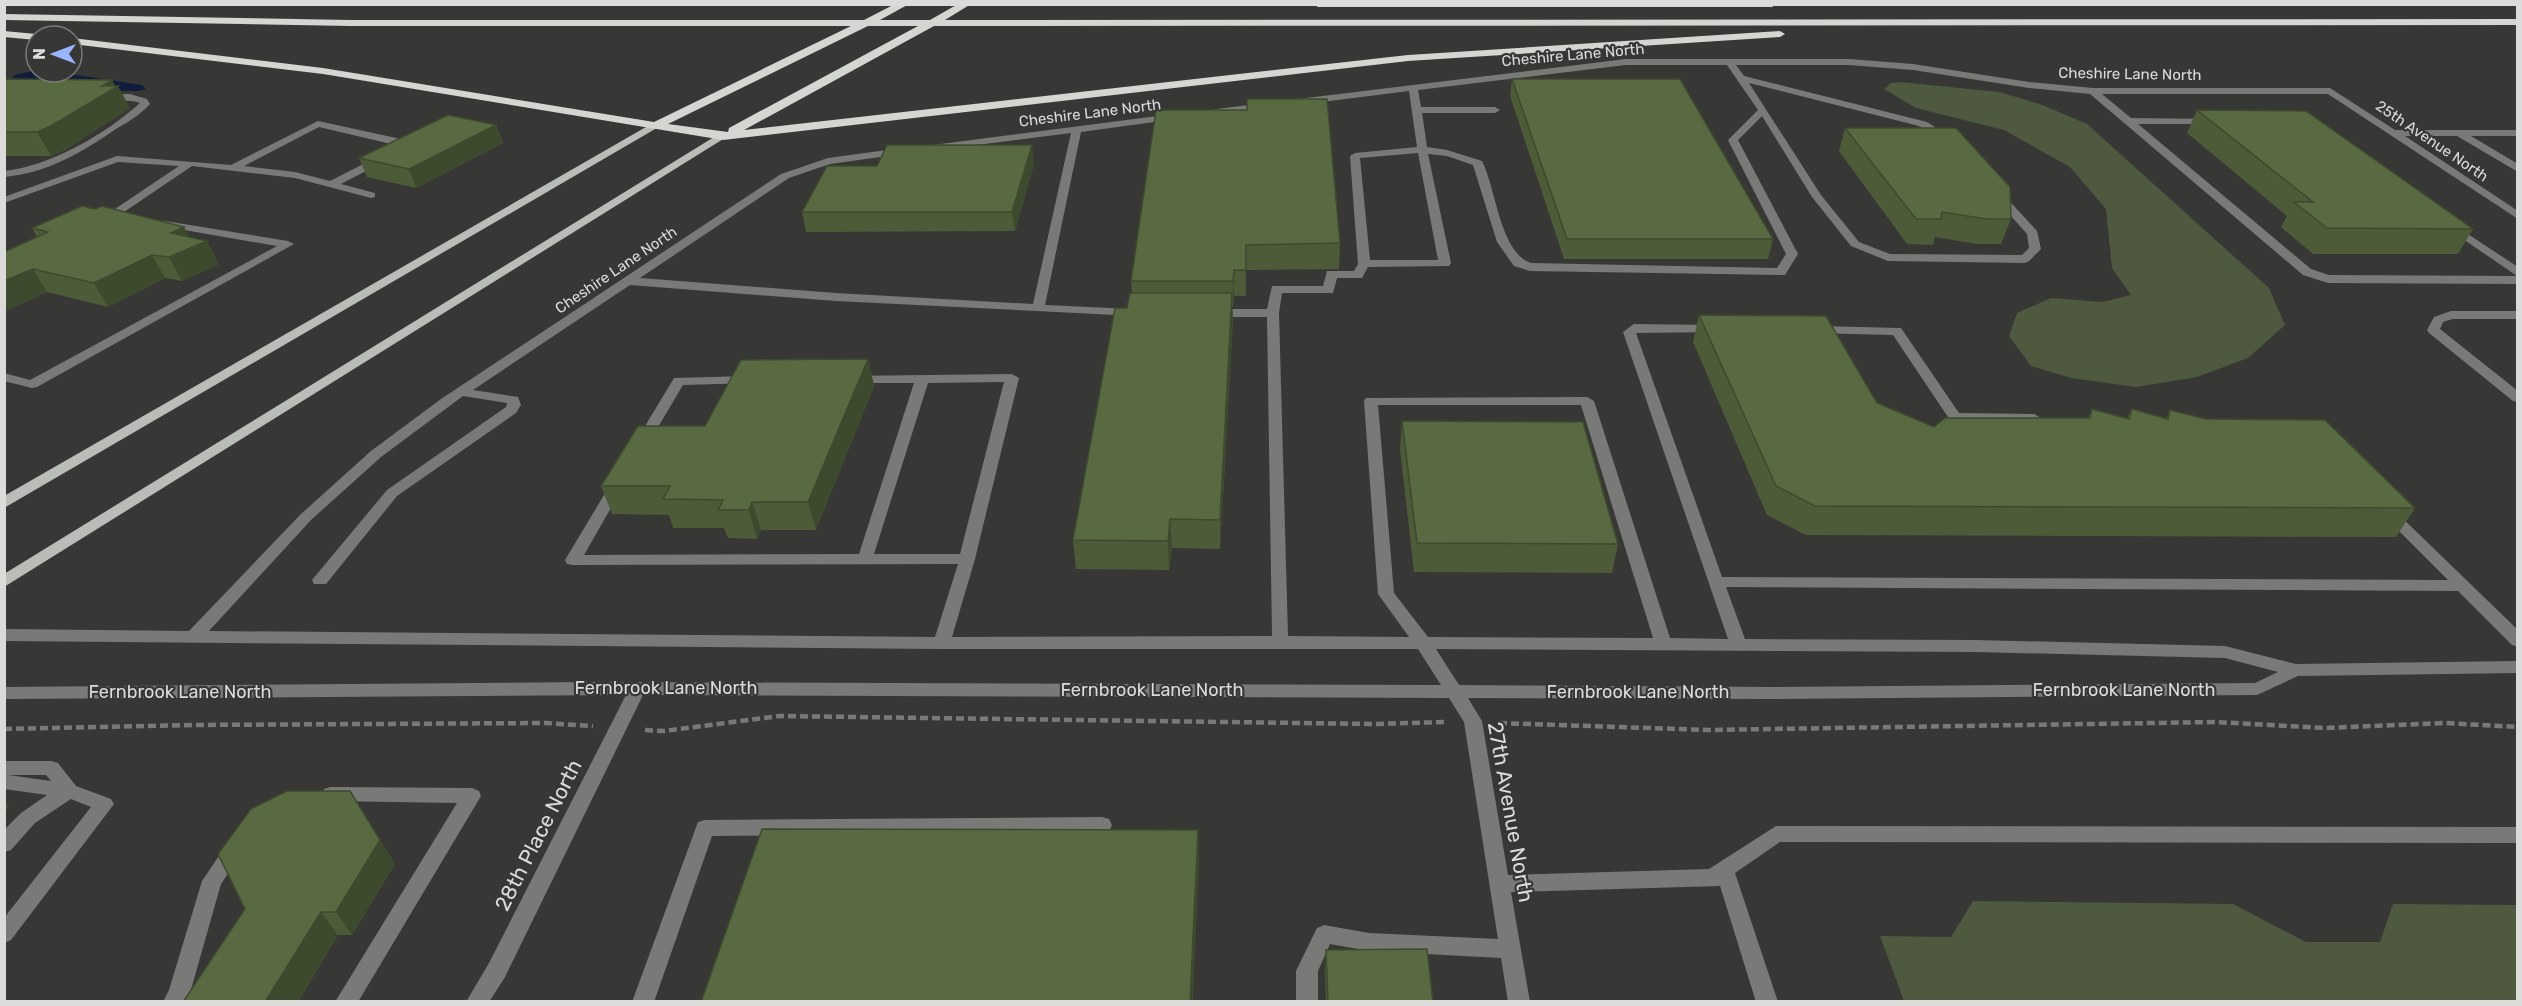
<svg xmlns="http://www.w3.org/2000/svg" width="2522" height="1006" font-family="Rubik,sans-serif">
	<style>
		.green { fill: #4e593f }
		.water { fill: #111d3c }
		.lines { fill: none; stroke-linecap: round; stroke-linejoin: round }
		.path { stroke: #797a77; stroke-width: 4.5; stroke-dasharray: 8 4; stroke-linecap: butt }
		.minor { fill: #797a78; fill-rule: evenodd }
		.major { fill: #babcb8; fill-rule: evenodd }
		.highway { fill: #d4d6d1; fill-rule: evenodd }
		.wall { fill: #4d5b39 }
		.shaded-wall { fill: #3e4a2e }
		.building { fill: #596a42; stroke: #3e4a2e; stroke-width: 1.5 }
		.labels { text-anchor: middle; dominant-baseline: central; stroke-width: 4.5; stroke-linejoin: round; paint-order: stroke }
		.far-street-label { font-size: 15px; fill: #dbdcd9; stroke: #373835 }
		.street-label { font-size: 18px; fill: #dbdcd9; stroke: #373835 }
		.near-street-label { font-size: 21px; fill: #dbdcd9; stroke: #373835 }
	</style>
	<rect width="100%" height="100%" fill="#373835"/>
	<g class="green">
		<polygon points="1900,82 1999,92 2040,104 2087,124 2269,288 2285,325 2248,358 2197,377 2136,387 2071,378 2031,366 2009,336 2017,313 2051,298 2102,302 2131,295 2112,268 2106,209 2070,167 2004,130 1916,108 1884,89 1891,83"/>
		<polygon points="1973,901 2233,904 2306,942 2380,942 2393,904 2517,905 2517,1001 1904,1001 1880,936 1951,937"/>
	</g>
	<polygon class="water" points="36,70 36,72 57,72 142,85 146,89 138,91 16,90 4,86 15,75"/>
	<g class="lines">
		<g class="path">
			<polyline points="1499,723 1708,730 2215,722 2325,728 2445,723 2518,727"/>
			<polyline points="4,729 193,725 546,723 593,726"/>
			<polyline points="645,730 664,731 779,716 1374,724 1446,722"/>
		</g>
		<g class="minor">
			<path d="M1626 59H1849L1913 64 2029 82 2093 88H2330L2395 130H2518V136H2471L2518 164V172L2457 136H2405L2518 211V219L2328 94H2102L2131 118 2214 119 2216 121 2211 124H2138L2311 269 2329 275 2517 276 2447 228 2445 226 2451 223 2518 267V284L2328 283 2303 275 2090 94 2029 88 1913 70 1849 65H1736L1744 76 1927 122 1949 136V140H1941L1919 126 1749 83 1821 195 1859 242 1890 254 2022 255 2029 248 2027 234 1994 197 1993 195 1998 192 2002 193 2037 231 2041 249 2029 261 2025 263 1888 261 1851 246 1812 197 1762 116 1738 140 1798 254 1785 275 1530 271 1514 266 1497 242 1473 165 1447 156 1428 154 1451 263 1449 266 1368 267 1362 278H1337L1333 293H1282L1279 313 1288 636 1409 637 1378 594 1364 401 1366 398 1587 397 1594 401 1670 638 1728 639 1623 332 1634 324 1714 325 1720 329 1718 332 1636 333 1722 577 2448 580 2381 513 2384 510H2394L2518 630V647L2512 645 2458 591 1726 587 1745 639 1976 640 2225 646 2296 664 2518 661V673L2298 676 2257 695 1770 699 1468 698 1482 721 1508 875 1709 869 1776 826 2518 827V843L1780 842 1735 873 1778 1002H1756L1720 886 1511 892 1530 1002H1508L1501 958 1369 951 1330 944 1318 971V1002H1296V971L1317 928 1324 925 1369 933 1498 939 1464 722 1449 698 643 695 505 977 489 1002H466L489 963 626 695 4 699V687L585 682 1441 685 1418 649H942L4 641V629L189 631 301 514 371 451 441 399 781 174 828 158 902 148 907 151 902 154 830 164 789 178 640 278 836 293 1033 304 1071 133 929 151 925 150V146L1173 114 1176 115V119L1081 132 1045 305 1132 309 1136 310 1138 313 1136 316 836 301 630 285 473 390 518 397 521 405 516 413 397 496 326 584H314L312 580 387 490 506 407 507 403 463 396 381 457 311 520 209 631 935 637 958 564 573 565 567 564 565 560 610 485 617 480 624 485 584 555 859 554 914 383H851L844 379 846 376 1012 374 1019 378 975 559 952 637 1272 636 1267 317H1213L1207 313 1213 309H1267L1272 286H1323L1327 271H1354L1358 264 1350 156 1355 153 1417 147 1409 91 1298 105 1293 102 1298 99ZM1626 65H1727L1758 110 1728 140 1786 254 1777 268 1531 263C1500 253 1496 188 1482 161L1447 150 1427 147 1422 113H1495L1500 110 1495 107H1421L1418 90ZM1418 153 1438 260H1370L1360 158ZM1004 382 960 554H874L928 383ZM1378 405H1581L1653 638 1428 637 1394 593ZM1436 649 1976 652 2225 658 2278 672 2255 683 1770 687 1459 685Z"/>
			<path d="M130 94 147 99 150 104C140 115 128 122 116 129 81 153 47 173 4 177V171C50 166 106 134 140 103 127 98 109 104 98 97L100 95Z"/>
			<polygon points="1265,103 1268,104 1268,108 1209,116 1204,113 1209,110"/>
			<polygon points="318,121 410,141 415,144 408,148 319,127 244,166 295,172 330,181 377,157 385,157 385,161 341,184 375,193 375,197 371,198 295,178 192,166 124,212 134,215 134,219 126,219 109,213 179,166 118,162 4,203 4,197 117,156 231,165"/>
			<polygon points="165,221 288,241 294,244 37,387 32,388 4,381 4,373 30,380 277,246 161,226 159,224"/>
			<polygon points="2451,311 2518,311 2518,319 2453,319 2443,322 2440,329 2518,391 2518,402 2513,401 2429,333 2427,330 2434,317"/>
			<polygon points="1816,326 1901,328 1959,413 2034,414 2041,418 2034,422 1950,420 1893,335 1812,333 1810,330 1812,327"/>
			<polygon points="749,376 756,380 754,383 683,385 648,444 643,445 636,441 674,378"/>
			<path d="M4 761H51L58 763 76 786 111 799 114 804 11 940 4 943V918L91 807 71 799 35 823 11 850 4 852V830L21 813 47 795 4 789ZM8 775H46L51 781Z"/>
			<polygon points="331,787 472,788 479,791 481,796 358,1002 335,1002 457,803 331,801 324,799 322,794 324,789"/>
			<polygon points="1102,817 1109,819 1112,825 1109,831 1102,833 712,836 654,1002 632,1002 698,822 705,820"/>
			<polygon points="234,842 241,844 244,850 221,884 190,993 186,1002 163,1002 169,990 202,881 227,844"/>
		</g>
		<g class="major">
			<polygon points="653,123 662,125 4,508 4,496"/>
			<polygon points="719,134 728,136 4,587 4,574"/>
		</g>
		<g class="highway">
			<path d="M895 4H909L880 20H930L958 4H971L945 20 2518 19V25L934 26 744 130 1408 55 1780 31 1785 34 1780 37 1408 61 723 140 323 74 72 44V38L323 68 654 122 851 26H350L4 20V14L350 20H864ZM868 26H918L729 128 728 132 668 124Z"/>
			<polygon points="1313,4 1777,4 1772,7 1318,7"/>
			<polygon points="4,31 36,34 41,36 36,36 36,40 4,37"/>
		</g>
	</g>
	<g class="wall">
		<polygon points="4,79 115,86 130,108 65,150 51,156 4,156"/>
		<polygon points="1512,79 1773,239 1768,259 1564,259 1510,96"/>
		<polygon points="1156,110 1340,243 1339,269 1246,270 1246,296 1234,296 1233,307 1232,307 1233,320 1220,549 1172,548 1169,570 1076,569 1073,540 1127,308 1132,293 1131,281"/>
		<polygon points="2197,110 2473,229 2458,254 2313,254 2281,227 2287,216 2187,133"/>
		<polygon points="496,125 503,143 416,188 367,177 359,158"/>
		<polygon points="1845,128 2011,219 2001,244 1977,244 1935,237 1933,245 1907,244 1839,151"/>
		<polygon points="1034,164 1015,231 806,232 802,212 877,166"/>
		<polygon points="32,228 190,237 219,264 182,281 165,278 108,307 47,292 4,312 4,252 37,237"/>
		<polygon points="1699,315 1877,403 1934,427 2088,418 2092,409 2127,418 2132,409 2166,419 2170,410 2415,508 2396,537 1806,535 1767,515 1693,342"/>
		<polygon points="868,359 874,386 816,530 761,530 757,539 728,538 724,528 673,528 669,515 612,514 601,486 705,426"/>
		<polygon points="1402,421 1618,544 1612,573 1414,572 1400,449"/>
		<polygon points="350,791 395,864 352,935 338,935 298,1002 183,1002"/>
		<polygon points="1326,950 1433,1002 1326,1002 1325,973"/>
	</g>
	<g class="shaded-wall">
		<polygon points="112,80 116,87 118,86 130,108 65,150 51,156 37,132 102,86"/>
		<polygon points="496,125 503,143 416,188 409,169"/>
		<polygon points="1032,145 1034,164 1015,231 1012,212"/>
		<polygon points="184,227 195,247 207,241 219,264 182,281 169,257 171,233"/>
		<polygon points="152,255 165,278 108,307 94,283"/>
		<polygon points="33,269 47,292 4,312 4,281"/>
		<polygon points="1234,270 1234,296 1233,307 1233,281"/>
		<polygon points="1232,293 1233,320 1220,549 1220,520"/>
		<polygon points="868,359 874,386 816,530 808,502"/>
		<polygon points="752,502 761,530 757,539 749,510"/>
		<polygon points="1170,519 1172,548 1169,570 1168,541"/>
		<polygon points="350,791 395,864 352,935 336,912"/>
		<polygon points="4,801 9,807 4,812"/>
		<polygon points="1198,830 1199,860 1193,1002 1190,1002"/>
		<polygon points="321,912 338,935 298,1002 265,1002"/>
	</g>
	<g class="building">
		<polygon points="4,79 112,80 102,86 118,86 51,126 37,132 4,132"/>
		<polygon points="1512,79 1680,79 1773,239 1567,239"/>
		<polygon points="1247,99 1327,99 1340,243 1246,245 1246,270 1234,270 1233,281 1131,281 1156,110 1247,110"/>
		<polygon points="2197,110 2306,111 2473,229 2327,228 2294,202 2313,202"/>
		<polygon points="448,115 496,125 409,169 359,158"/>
		<polygon points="1845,128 1956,128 2010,187 2011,219 1986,219 1942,212 1941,219 1916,219"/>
		<polygon points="887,145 1032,145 1012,212 802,212 827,166 877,166"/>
		<polygon points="82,206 95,209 102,206 184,227 171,233 207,241 169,257 152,255 94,283 33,269 4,281 4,252 48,232 32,228"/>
		<polygon points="1130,293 1232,293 1220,520 1170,519 1168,541 1073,540 1115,308 1127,308"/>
		<polygon points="1699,315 1826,316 1877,403 1934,427 1945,418 2090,418 2092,409 2129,419 2132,409 2168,419 2170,410 2206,419 2325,420 2415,508 1815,506 1776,486"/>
		<polygon points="868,359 808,502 752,502 749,510 718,510 723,500 663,499 670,486 601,486 638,426 705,426 741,360"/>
		<polygon points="1402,421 1583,422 1618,544 1417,543"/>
		<polygon points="287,791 350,791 380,840 336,912 321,912 265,1002 183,1002 245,909 218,854 251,809"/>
		<polygon points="762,829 1198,830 1190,1002 701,1002"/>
		<polygon points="1427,949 1433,1002 1328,1002 1326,950"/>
	</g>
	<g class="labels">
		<g class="far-street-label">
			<text transform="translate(1573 55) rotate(-5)">Cheshire Lane North</text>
			<text transform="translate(2130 74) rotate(1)">Cheshire Lane North</text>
			<text transform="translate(1090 113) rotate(-7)">Cheshire Lane North</text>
			<text transform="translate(2432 141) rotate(34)">25th Avenue North</text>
			<text transform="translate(616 270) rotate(-34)">Cheshire Lane North</text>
		</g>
		<g class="street-label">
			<text x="666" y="688">Fernbrook Lane North</text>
			<text x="1152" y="690">Fernbrook Lane North</text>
			<text x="2124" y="690">Fernbrook Lane North</text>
			<text x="180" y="692">Fernbrook Lane North</text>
			<text x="1638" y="692">Fernbrook Lane North</text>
		</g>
		<g class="near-street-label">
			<text transform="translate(1511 812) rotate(80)">27th Avenue North</text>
			<text transform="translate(538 835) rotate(-63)">28th Place North</text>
		</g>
	</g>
	<rect width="2522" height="1006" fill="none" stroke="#dbdcd9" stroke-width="12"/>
	<g transform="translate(54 54) rotate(270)"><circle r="28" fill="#373835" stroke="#797a77" stroke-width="1.5"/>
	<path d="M0-4.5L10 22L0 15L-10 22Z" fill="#98b5fd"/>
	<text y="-9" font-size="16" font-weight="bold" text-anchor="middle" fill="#dbdcd9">N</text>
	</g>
</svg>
